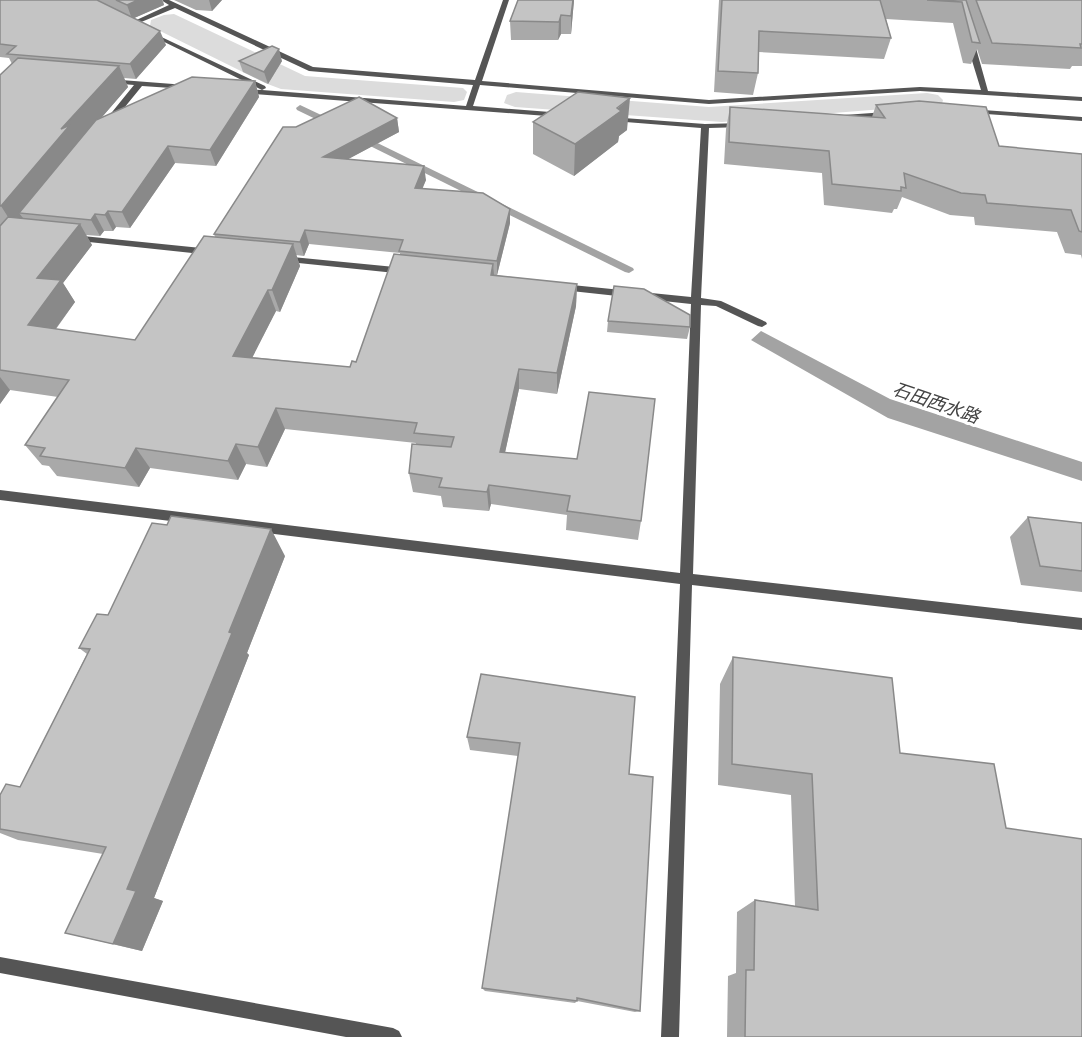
<svg xmlns="http://www.w3.org/2000/svg" width="1082" height="1037" font-family="Rubik,'Noto Sans JP',sans-serif">
	<style>
		.green { fill: #dcdcdc }
		.water { fill: #a3a3a3 }
		.lines { fill: none; stroke-linecap: round; stroke-linejoin: round }
		.stream { fill: #a3a3a3; fill-rule: evenodd }
		.street { fill: #555; fill-rule: evenodd }
		.wall { fill: #a9a9a9; fill-rule: evenodd }
		.shaded-wall { fill: #898989 }
		.building { fill: #c4c4c4; stroke: #898989; stroke-width: 1.5 }
		.labels { text-anchor: middle; dominant-baseline: central; stroke-width: 6; stroke-linejoin: round; paint-order: stroke }
		.water-label { font-size: 18px; font-style: italic; fill: #444; stroke: #fff }
	</style>
	<rect width="100%" height="100%" fill="#fff"/>
	<g class="green">
		<polygon points="174,14 305,76 463,88 467,92 464,100 454,102 281,89 265,83 150,26 151,20 164,15"/>
		<polygon points="516,92 709,107 927,93 938,95 943,100 942,104 933,105 722,122 515,107 504,103 507,95"/>
	</g>
	<polygon class="water" points="761,331 890,399 1082,462 1082,481 888,418 751,340"/>
	<g class="lines">
		<g class="stream">
			<polygon points="300,105 336,122 337,124 330,126 297,110 296,108"/>
			<polygon points="359,134 633,268 634,270 629,273 625,272 356,139 356,135"/>
		</g>
		<g class="street">
			<polygon points="161,0 169,0 313,67 475,80 503,0 509,0 482,81 709,100 920,87 981,90 966,41 970,39 974,41 988,91 1082,97 1082,101 920,91 709,104 480,85 473,106 563,113 563,117 560,117 242,93 238,91 239,89 262,90 148,34 153,33 265,86 266,88 262,90 466,106 473,85 309,71 175,8 134,25 130,25 130,23 169,5"/>
			<polygon points="108,79 186,85 190,87 186,89 142,86 111,124 108,124 104,122 134,85 111,83 107,81"/>
			<polygon points="969,109 1082,117 1082,121 972,113 969,113"/>
			<polygon points="886,112 889,112 889,116 844,119 840,117 844,115"/>
			<polygon points="610,117 705,124 743,123 747,125 743,127 709,128 701,298 721,301 766,322 767,324 762,327 758,326 716,306 701,305 693,574 1082,618 1082,630 692,585 679,1037 661,1037 680,584 0,500 0,490 680,573 691,304 562,290 557,287 562,284 691,297 701,128 613,121 610,121"/>
			<polygon points="73,235 211,249 216,252 211,255 70,240 70,236"/>
			<polygon points="282,256 405,268 410,271 405,274 279,261 279,257"/>
			<polygon points="0,957 393,1028 399,1031 402,1037 346,1037 0,973"/>
		</g>
	</g>
	<g class="wall">
		<path d="M0 0H163L164 5 134 18 166 45 136 79 124 78 128 87 102 117 255 81 259 97 216 166 175 163 130 228 116 227 113 231H104L100 236 86 235 92 245 63 283 75 302 56 329 135 340 215 237 214 234 296 127 397 118 399 132 348 159 426 180 422 188 510 209V223L497 275H494L577 284 576 306 557 394 519 389 505 452 641 521 638 540 566 530 567 515 491 504 489 511 443 507 441 496 413 492 409 473 416 443 285 429 267 467 246 464 238 480 150 468 139 487 57 476 49 466 42 465 25 445 58 397 10 390 0 404V75L12 64 9 58 0 57ZM309 244 400 253V255L356 362 350 367 252 357 276 311 280 312 300 266 296 255 304 256Z"/>
		<polygon points="174,0 222,0 212,11 196,10"/>
		<polygon points="518,0 574,0 571,34 561,34 558,40 511,40 510,21"/>
		<polygon points="719,0 1082,0 1082,66 1072,66 1070,69 982,64 977,49 971,64 963,63 953,23 886,19 891,38 884,59 759,52 758,73 753,95 714,92"/>
		<polygon points="239,61 282,61 268,84 243,72"/>
		<polygon points="876,105 999,146 1082,154 1082,259 1081,255 1065,253 1057,232 975,225 974,217 950,215 902,197 897,209 894,209 892,213 824,205 822,173 724,164 726,129 730,107 872,117"/>
		<polygon points="533,122 627,130 619,136 618,142 574,176 533,154"/>
		<polygon points="608,321 690,327 687,339 607,332"/>
		<polygon points="1028,517 1082,523 1082,592 1021,585 1010,537"/>
		<polygon points="285,556 247,653 249,655 154,898 163,901 142,951 65,933 103,854 18,840 0,833 0,795 20,787 87,654 79,648 108,615"/>
		<polygon points="733,657 900,753 1006,828 1082,1037 727,1037 728,976 736,973 737,912 755,900 795,906 791,795 718,785 720,684"/>
		<polygon points="481,674 629,774 640,1011 635,1012 577,1001 575,1003 485,991 482,988 518,756 470,750 467,737"/>
	</g>
	<g class="shaded-wall">
		<polygon points="138,0 162,0 164,5 132,19 127,5"/>
		<polygon points="209,0 222,0 212,11"/>
		<polygon points="573,0 574,0 571,34 571,16"/>
		<polygon points="561,15 561,34 558,40 559,22"/>
		<polygon points="160,31 166,45 136,79 130,64"/>
		<polygon points="279,49 282,61 268,84 264,72"/>
		<polygon points="119,66 128,87 19,213 23,218 15,228 1,206 61,129"/>
		<polygon points="255,81 259,97 216,166 210,150"/>
		<polygon points="630,98 627,130 619,136 618,142 574,176 575,144"/>
		<polygon points="397,118 399,132 326,171 323,157"/>
		<polygon points="168,146 175,163 130,228 122,212"/>
		<polygon points="424,166 426,180 417,202 415,188"/>
		<polygon points="510,209 510,223 497,275 497,261"/>
		<polygon points="108,211 116,227 113,231 105,215"/>
		<polygon points="95,214 104,231 100,236 91,220"/>
		<polygon points="80,224 92,245 63,283 75,302 43,346 28,325 37,278"/>
		<polygon points="305,230 309,244 304,256 300,242"/>
		<polygon points="293,244 300,266 280,312 272,290"/>
		<polygon points="493,264 495,286 491,275"/>
		<polygon points="577,284 576,306 557,394 557,373"/>
		<polygon points="268,290 276,311 243,376 233,356"/>
		<polygon points="519,369 519,389 501,471 500,452"/>
		<polygon points="0,377 10,390 0,404"/>
		<polygon points="276,408 285,429 267,467 258,447"/>
		<polygon points="236,444 246,464 238,480 228,461"/>
		<polygon points="136,448 150,468 139,487 125,468"/>
		<polygon points="489,485 491,504 489,511 487,492"/>
		<polygon points="271,529 285,556 247,653 249,655 154,898 163,901 142,951 113,944 127,889 229,632"/>
	</g>
	<g class="building">
		<polygon points="0,0 97,0 160,31 130,64 7,54 16,46 0,44"/>
		<polygon points="116,0 138,0 127,5"/>
		<polygon points="518,0 573,0 571,16 561,15 559,22 510,21"/>
		<polygon points="722,0 880,0 891,38 759,31 758,73 718,71"/>
		<polygon points="927,0 966,0 980,43 972,42 962,2"/>
		<polygon points="976,0 1082,0 1082,44 1080,44 1081,48 992,43"/>
		<polygon points="272,46 279,49 264,72 239,61"/>
		<polygon points="18,58 119,66 61,129 70,125 1,206 0,206 0,75"/>
		<polygon points="192,77 255,81 210,150 168,146 122,212 108,211 105,215 95,214 91,220 19,213 96,120"/>
		<polygon points="578,92 630,98 617,108 621,111 575,144 533,122"/>
		<polygon points="359,97 397,118 323,157 424,166 415,188 483,193 510,209 497,261 399,251 403,240 305,230 300,242 214,234 283,127 296,127"/>
		<polygon points="919,101 986,107 999,146 1082,154 1082,232 1079,231 1071,210 987,203 985,195 961,193 904,173 906,188 901,187 901,191 832,184 829,151 729,142 730,107 885,118 876,105"/>
		<polygon points="8,217 80,224 37,278 61,280 28,325 135,340 204,236 293,244 272,290 268,290 233,356 350,367 352,361 356,362 394,254 493,264 491,275 577,284 557,373 519,369 500,452 577,459 589,392 655,399 641,521 567,511 570,496 489,485 487,492 439,487 442,478 409,473 412,444 451,447 454,437 414,433 417,423 276,408 258,447 236,444 228,461 136,448 125,468 40,456 45,448 25,445 69,380 0,370 0,226"/>
		<polygon points="614,286 644,289 690,315 690,327 608,321"/>
		<polygon points="171,516 271,529 229,632 232,633 127,889 136,891 113,944 65,933 106,847 0,829 0,795 6,784 20,787 90,649 79,648 97,614 108,615 152,523 167,525"/>
		<polygon points="1028,517 1082,523 1082,571 1040,566"/>
		<polygon points="733,657 892,678 900,753 994,764 1006,828 1082,839 1082,1037 745,1037 746,970 754,970 755,900 818,910 812,774 732,764"/>
		<polygon points="481,674 635,697 629,774 653,777 640,1011 577,998 577,1001 482,988 520,743 467,737"/>
	</g>
	<g class="labels">
		<g class="water-label">
			<text transform="translate(936 403) rotate(19)">石田西水路</text>
		</g>
	</g>
</svg>
